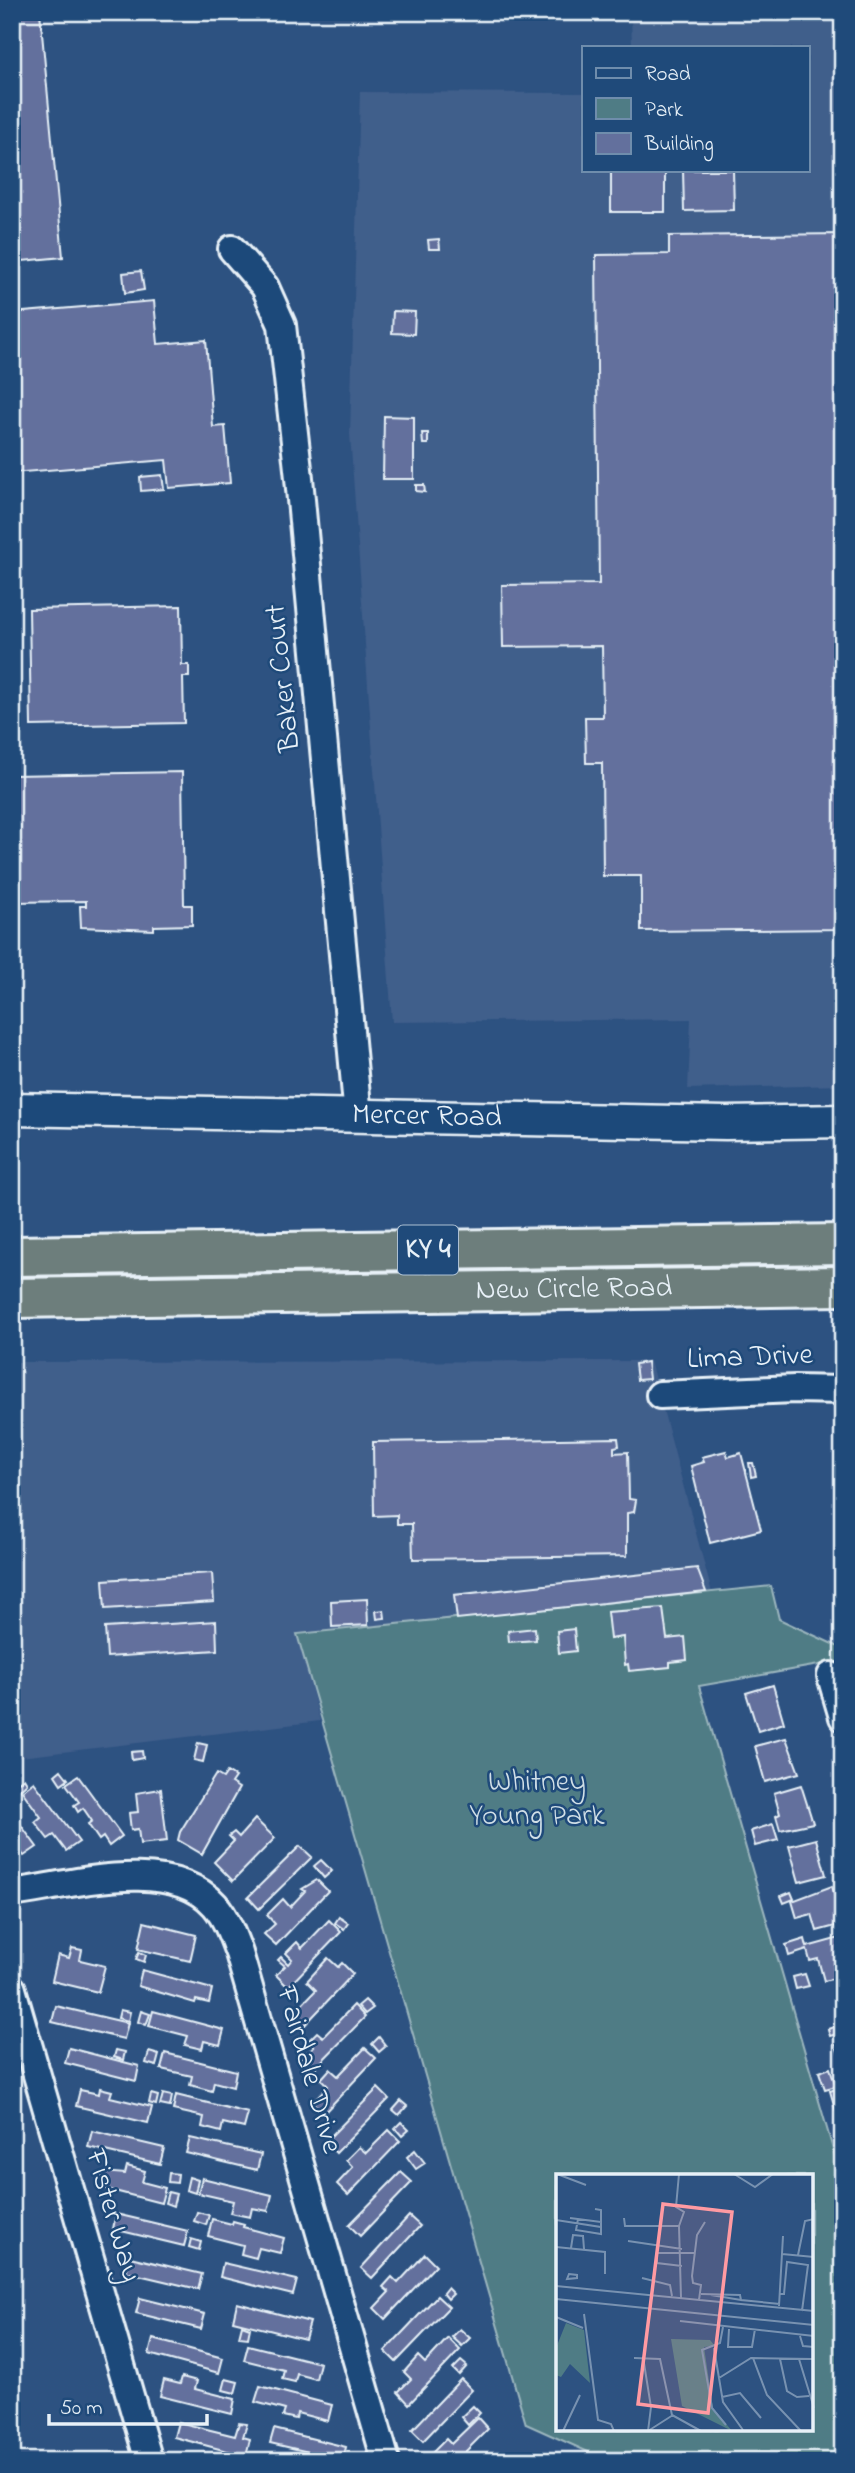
<svg xmlns="http://www.w3.org/2000/svg" width="855" height="2473" font-family="'Indie Flower',sans-serif">
	<style>
		.built { fill: #405e8b }
		.green { fill: #4f7c85; stroke: #9cb6be; stroke-width: 2; fill-rule: evenodd }
		.building { fill: #63709d; stroke: #e8f1f8; stroke-width: 2 }
		.lines { fill: none; stroke-linecap: round; stroke-linejoin: round }
		.minor-casing { stroke: #e8f1f8; stroke-width: 32 }
		.tertiary-casing { stroke: #e8f1f8; stroke-width: 37 }
		.motorway-casing { stroke: #e8f1f8; stroke-width: 44 }
		.minor { stroke: #1f4a7a; stroke-width: 26 }
		.tertiary { stroke: #1f4a7a; stroke-width: 32 }
		.motorway { stroke: #6d7e7c; stroke-width: 38 }
		.labels { text-anchor: middle; dominant-baseline: central; stroke-width: 5; stroke-linejoin: round; paint-order: stroke }
		.shield { fill: #1f4a7a; stroke: #acbfd2; stroke-width: 2 }
		.shield-label { font-size: 28px; font-weight: bold; fill: #e8f1f8 }
		.street-label { font-size: 30px; fill: #e8f1f8; stroke: #1f4a7a }
		.park-label { font-size: 30px; fill: #d1dfe7; stroke: #1f4a7a }
		.inset-road { fill: none; stroke: #7892b1; stroke-width: 2 }
		.view { fill: #ff9aa2; fill-opacity: 0.15; stroke: #ff9aa2; stroke-width: 3.5 }
		.inset-edge { fill: none; stroke: #e8f1f8; stroke-width: 3.5 }
	</style>
	<rect width="100%" height="100%" fill="#2d5281"/>
	<filter id="ink" filterUnits="userSpaceOnUse"><feTurbulence type="fractalNoise" baseFrequency=".0143" numOctaves="2"/><feDisplacementMap in="SourceGraphic" scale="14" xChannelSelector="R" yChannelSelector="G"/><feConvolveMatrix kernelMatrix="1 2 1 2 8 2 1 2 1" color-interpolation-filters="sRGB"/></filter>
	<g filter="url(#ink)">
		<g class="built">
			<polygon points="631,12 843,12 843,1085 688,1089 691,1019 392,1022 350,434 360,92 584,93 584,170 808,170 808,47 632,47"/>
			<polygon points="650,1361 712,1593 297,1634 320,1721 12,1758 12,1362"/>
		</g>
		<path class="green" d="M771 1586 779 1619 839 1647 842 1661 699 1686 843 2184V2461H608L526 2424 297 1634ZM558 2176H811V2429H558Z"/>
		<g class="building">
			<polygon points="12,12 40,12 63,257 12,262"/>
			<rect x="611" y="170" width="54" height="42"/>
			<polygon points="683,170 733,170 734,210 684,211"/>
			<polygon points="843,234 843,929 641,931 641,876 603,876 602,763 586,763 585,717 603,717 602,646 503,647 502,585 599,584 596,255 669,254 669,236"/>
			<polygon points="439,239 440,249 429,249 428,240"/>
			<polygon points="141,271 144,290 125,293 123,273"/>
			<polygon points="154,301 158,344 206,340 213,427 225,426 230,483 169,488 166,460 12,473 12,313"/>
			<polygon points="393,311 415,312 414,334 392,333"/>
			<polygon points="384,416 414,417 414,479 383,479"/>
			<polygon points="422,433 428,433 428,444 423,444"/>
			<polygon points="162,475 164,489 141,491 140,477"/>
			<polygon points="416,485 424,485 425,492 416,491"/>
			<polygon points="181,606 182,665 189,665 189,677 183,677 184,723 31,726 29,609"/>
			<polygon points="182,772 184,905 192,905 192,925 154,926 154,930 81,927 80,906 86,906 86,901 12,902 12,775"/>
			<polygon points="647,1362 649,1379 637,1380 635,1364"/>
			<polygon points="618,1438 619,1446 614,1447 614,1453 628,1452 629,1499 636,1500 634,1512 627,1513 627,1556 413,1559 412,1524 397,1524 397,1515 374,1516 373,1442"/>
			<polygon points="726,1451 728,1457 741,1453 761,1530 710,1543 691,1466 704,1462 702,1457"/>
			<polygon points="749,1463 753,1463 756,1476 751,1477"/>
			<polygon points="697,1568 706,1592 457,1619 454,1595"/>
			<polygon points="212,1573 214,1602 105,1609 103,1580"/>
			<polygon points="367,1599 368,1625 332,1627 331,1601"/>
			<polygon points="663,1608 667,1639 685,1637 687,1660 670,1662 670,1667 629,1671 628,1664 625,1665 623,1637 610,1639 607,1612"/>
			<polygon points="384,1610 385,1618 377,1619 376,1611"/>
			<polygon points="216,1621 217,1650 107,1657 105,1628"/>
			<polygon points="535,1628 536,1640 509,1642 508,1631"/>
			<polygon points="574,1629 576,1651 559,1653 557,1631"/>
			<polygon points="773,1685 784,1723 758,1731 746,1693"/>
			<polygon points="786,1738 799,1773 765,1782 755,1746"/>
			<polygon points="198,1743 207,1745 203,1762 194,1760"/>
			<polygon points="142,1751 143,1758 132,1760 131,1752"/>
			<polygon points="61,1770 68,1779 61,1784 55,1775"/>
			<polygon points="227,1772 235,1777 231,1783 239,1788 202,1854 178,1840 180,1832 216,1774 223,1778"/>
			<polygon points="78,1776 122,1836 109,1846 103,1837 99,1840 88,1824 92,1821 83,1808 78,1812 74,1805 79,1802 66,1784"/>
			<polygon points="24,1778 27,1783 17,1792 13,1786"/>
			<polygon points="34,1782 79,1842 66,1851 54,1835 48,1839 35,1822 41,1817 22,1791"/>
			<polygon points="801,1785 813,1823 780,1830 776,1816 780,1814 774,1793"/>
			<polygon points="161,1789 167,1841 140,1844 138,1829 131,1830 129,1813 138,1812 136,1793"/>
			<polygon points="12,1813 37,1847 24,1856 15,1844 12,1846"/>
			<polygon points="255,1819 275,1838 233,1881 214,1862 234,1841 229,1836 234,1832 239,1837"/>
			<polygon points="773,1824 778,1840 755,1846 751,1831"/>
			<polygon points="816,1839 826,1875 799,1882 789,1846"/>
			<polygon points="300,1846 312,1857 259,1909 248,1897"/>
			<polygon points="321,1860 332,1871 324,1878 314,1866"/>
			<polygon points="317,1880 328,1891 276,1945 264,1934 275,1924 267,1915 283,1899 290,1907 305,1891 302,1889"/>
			<polygon points="832,1886 843,1924 817,1931 812,1914 797,1918 792,1901"/>
			<polygon points="791,1892 794,1899 784,1903 781,1896"/>
			<polygon points="339,1917 348,1923 344,1929 335,1923"/>
			<polygon points="329,1920 341,1932 288,1987 276,1975 285,1966 278,1960 281,1957 288,1964 292,1959 286,1953 297,1942 302,1948"/>
			<polygon points="144,1922 196,1935 190,1961 138,1949"/>
			<polygon points="843,1937 843,1976 824,1981 818,1959 810,1961 807,1950 789,1956 786,1945 805,1939 807,1947"/>
			<polygon points="72,1948 82,1950 80,1960 105,1966 98,1992 52,1981 58,1955 69,1958"/>
			<polygon points="139,1952 146,1955 144,1962 136,1959"/>
			<polygon points="328,1958 338,1967 342,1963 353,1974 301,2029 289,2018 316,1990 307,1981"/>
			<polygon points="142,1970 212,1989 209,2003 196,2000 195,2003 138,1986"/>
			<polygon points="805,1974 809,1986 796,1989 793,1977"/>
			<polygon points="843,1990 843,2021 834,1993"/>
			<polygon points="365,2000 373,2008 365,2014 358,2006"/>
			<polygon points="354,2005 365,2017 313,2070 301,2059 314,2046 308,2041 317,2032 323,2037"/>
			<polygon points="56,2006 128,2023 124,2039 52,2022"/>
			<polygon points="120,2010 130,2012 128,2021 118,2018"/>
			<polygon points="141,2011 150,2014 146,2025 138,2022"/>
			<polygon points="153,2011 224,2030 220,2045 204,2041 202,2049 185,2045 188,2036 149,2026"/>
			<polygon points="837,2026 840,2033 830,2036 828,2029"/>
			<polygon points="379,2037 386,2046 379,2052 372,2044"/>
			<polygon points="843,2044 843,2066 836,2045"/>
			<polygon points="69,2048 139,2066 136,2081 65,2063"/>
			<polygon points="365,2048 376,2058 324,2113 312,2102 328,2086 321,2079 330,2069 338,2076"/>
			<polygon points="116,2050 125,2052 123,2060 114,2057"/>
			<polygon points="149,2052 159,2055 156,2066 146,2063"/>
			<polygon points="165,2053 236,2071 233,2087 214,2082 212,2091 190,2085 192,2076 161,2069"/>
			<polygon points="830,2068 836,2086 825,2089 819,2072"/>
			<polygon points="843,2087 843,2109 836,2111 830,2091"/>
			<polygon points="100,2088 112,2091 110,2097 152,2107 148,2123 76,2106 80,2090 99,2094"/>
			<polygon points="378,2088 389,2099 336,2153 325,2142"/>
			<polygon points="151,2094 158,2096 156,2105 149,2103"/>
			<polygon points="163,2094 172,2096 170,2107 160,2105"/>
			<polygon points="176,2095 248,2113 244,2128 223,2123 221,2132 202,2127 204,2117 173,2110"/>
			<polygon points="401,2101 407,2106 399,2115 393,2110"/>
			<polygon points="401,2122 409,2130 402,2136 395,2128"/>
			<polygon points="389,2130 400,2141 348,2195 337,2184 353,2167 346,2160 359,2147 366,2153"/>
			<polygon points="92,2131 164,2148 160,2164 88,2147"/>
			<polygon points="190,2138 261,2154 257,2170 186,2153"/>
			<polygon points="415,2150 425,2163 416,2169 407,2157"/>
			<polygon points="127,2166 145,2171 142,2182 165,2188 161,2203 99,2187 103,2172 125,2174"/>
			<polygon points="401,2172 412,2182 360,2236 349,2225"/>
			<polygon points="169,2173 178,2174 177,2183 168,2182"/>
			<polygon points="189,2177 198,2180 195,2193 186,2190"/>
			<polygon points="202,2178 272,2195 268,2211 252,2208 250,2217 230,2213 233,2201 198,2193"/>
			<polygon points="168,2192 176,2194 173,2206 165,2203"/>
			<polygon points="197,2212 209,2215 206,2225 194,2221"/>
			<polygon points="116,2214 188,2231 184,2246 113,2229"/>
			<polygon points="409,2216 420,2226 372,2278 361,2268"/>
			<polygon points="212,2219 232,2224 233,2221 244,2224 243,2227 284,2238 280,2253 259,2248 256,2258 241,2254 243,2245 208,2236"/>
			<polygon points="191,2239 201,2242 199,2250 189,2247"/>
			<polygon points="425,2254 436,2265 385,2319 374,2308 389,2292 383,2287 392,2277 398,2283"/>
			<polygon points="130,2257 202,2274 198,2289 126,2272"/>
			<polygon points="223,2263 297,2280 293,2295 220,2277"/>
			<polygon points="447,2288 453,2294 448,2299 443,2293"/>
			<polygon points="437,2296 449,2307 396,2362 385,2351"/>
			<polygon points="140,2298 205,2314 201,2329 136,2313"/>
			<polygon points="237,2303 310,2322 305,2339 233,2321"/>
			<polygon points="242,2325 250,2328 248,2338 239,2337"/>
			<polygon points="460,2329 470,2338 462,2346 452,2337"/>
			<polygon points="448,2338 460,2350 409,2404 398,2392 411,2379 404,2372 418,2356 425,2363"/>
			<polygon points="153,2339 223,2358 219,2373 149,2354"/>
			<polygon points="248,2345 320,2363 316,2379 297,2374 295,2382 282,2379 284,2370 244,2360"/>
			<polygon points="461,2361 467,2366 459,2375 453,2369"/>
			<polygon points="182,2377 197,2381 195,2389 235,2399 232,2414 160,2396 164,2380 180,2384"/>
			<polygon points="226,2379 238,2382 235,2393 223,2390"/>
			<polygon points="461,2379 472,2390 423,2441 412,2430"/>
			<polygon points="260,2386 332,2405 328,2421 297,2413 296,2419 283,2416 285,2410 255,2402"/>
			<polygon points="473,2406 480,2413 468,2425 461,2417"/>
			<polygon points="478,2418 488,2429 456,2461 434,2461 438,2457 433,2452 446,2439 451,2444"/>
			<polygon points="178,2422 235,2436 239,2423 247,2424 243,2437 250,2439 246,2456 174,2437"/>
			<polygon points="274,2429 346,2447 343,2460 270,2443"/>
			<polygon points="487,2453 492,2459 480,2461 479,2460"/>
		</g>
		<g class="lines">
			<defs>
				<g id="minor">
					<polyline points="232,249 265,287 282,325 299,478 358,1117"/>
					<polyline points="660,1395 795,1389 843,1390"/>
					<polyline points="831,1676 843,1717"/>
					<path d="M12 1893C71 1885 170 1855 215 1905 227 1919 233 1937 239 1953L386 2461"/>
					<polyline points="12,1989 149,2461"/>
				</g>
				<g id="tertiary">
					<path id="s1" d="M12 1109 726 1123 843 1121"/>
				</g>
				<g id="motorway">
					<polyline points="12,1256 843,1244"/>
					<path id="s2" d="M12 1298 843 1286"/>
				</g>
			</defs>
			<use href="#minor" class="minor-casing"/>
			<use href="#tertiary" class="tertiary-casing"/>
			<use href="#motorway" class="motorway-casing"/>
			<use href="#minor" class="minor"/>
			<use href="#tertiary" class="tertiary"/>
			<use href="#motorway" class="motorway"/>
		</g>
	</g>
	<g class="labels">
		<rect class="shield" x="398" y="1225.5" width="60" height="49" rx="5"/>
		<g class="shield-label">
			<text x="428" y="1250">KY 4</text>
		</g>
		<g class="street-label">
			<text transform="translate(284 678) rotate(-96)">Baker Court</text>
			<text stroke="none"><textPath href="#s1" startOffset="415">Mercer Road</textPath></text>
			<text stroke="none"><textPath href="#s2" startOffset="562">New Circle Road</textPath></text>
			<text transform="translate(750 1358) rotate(-2)">Lima Drive</text>
			<text transform="translate(308 2070) rotate(74)">Fairdale Drive</text>
			<text transform="translate(112 2216) rotate(74)">Fister Way</text>
		</g>
		<g class="park-label">
			<text x="537" y="1783">Whitney<tspan x="537" dy="34">Young Park</tspan></text>
		</g>
	</g>
	<g transform="translate(556 2174)">
		<rect width="257" height="257" fill="#2d5281"/>
		<path d="M10 149 28 156 34 209 14 190 5 203 0 201V174ZM115 165 154 166 159 172 148 173 157 234 176 257 126 232Z" fill="#4f7c85"/>
		<path class="inset-road" d="M1 0 30 11M123 0 120 33 128 38 123 52M178 0 199 13 217 0M14 44 45 48M68 44 69 52H123M22 45 20 56 45 60V53M0 46 45 53V36L39 35M123 52 125 124M72 67 126 75M0 73 49 78V100M15 74 17 61 27 62 28 75M226 80 258 83M242 81 249 47 258 45M126 92 101 89V79H138M13 100 21 101V104L11 105ZM86 104 114 111 116 122M0 112 258 137M145 120 184 121 185 126 224 130M224 120H228L231 88 252 91 246 137M155 121 185 126M0 125 258 151M143 126 145 111 137 109 136 102 141 61 149 48M223 132 227 62M28 140 42 246 55 250 58 257M0 143 27 154M124 147 258 162M167 153 164 169 146 176 156 234 170 251M173 155 172 173H196L199 155M244 162 247 172 258 173M158 174 167 228 187 256M87 183 95 233 92 257M78 184 104 185 116 241 145 257M197 184 211 221 245 257M224 185 231 217 241 223 253 222M243 185 258 234M163 204 195 184 258 185M166 223 184 219 205 244M7 257 24 221M92 257 117 241"/>
		<path class="view" d="M107 30 176 38 152 239 82 230Z"/>
		<rect width="257" height="257" class="inset-edge"/>
	</g>
	<rect width="855" height="2473" fill="none" stroke="#1f4a7a" stroke-width="42"/>
	<rect x="21" y="21" width="813" height="2431" fill="none" stroke="#e8f1f8" stroke-width="2.5" filter="url(#ink)"/>
	<rect x="582" y="46" width="228" height="126" fill="#1f4a7a" stroke="#6f8dac" stroke-width="2"/>
	<rect x="596" y="68" width="35" height="10" fill="#1f4a7a" stroke="#6f8dac" stroke-width="2"/>
	<text x="645" y="80" font-size="21" fill="#e8f1f8">Road</text>
	<rect x="596" y="98" width="35" height="21" fill="#4f7c85" stroke="#6f8dac" stroke-width="2"/>
	<text x="645" y="116" font-size="21" fill="#e8f1f8">Park</text>
	<rect x="596" y="133" width="35" height="21" fill="#63709d" stroke="#6f8dac" stroke-width="2"/>
	<text x="645" y="150" font-size="21" fill="#e8f1f8">Building</text>
	<path d="M49 2414v10h158v-10" fill="none" stroke="#e8f1f8" stroke-width="3.5"/>
	<text x="60" y="2414" font-size="21" fill="#e8f1f8" stroke="#1f4a7a" stroke-width="5" paint-order="stroke">50 m</text>
</svg>
